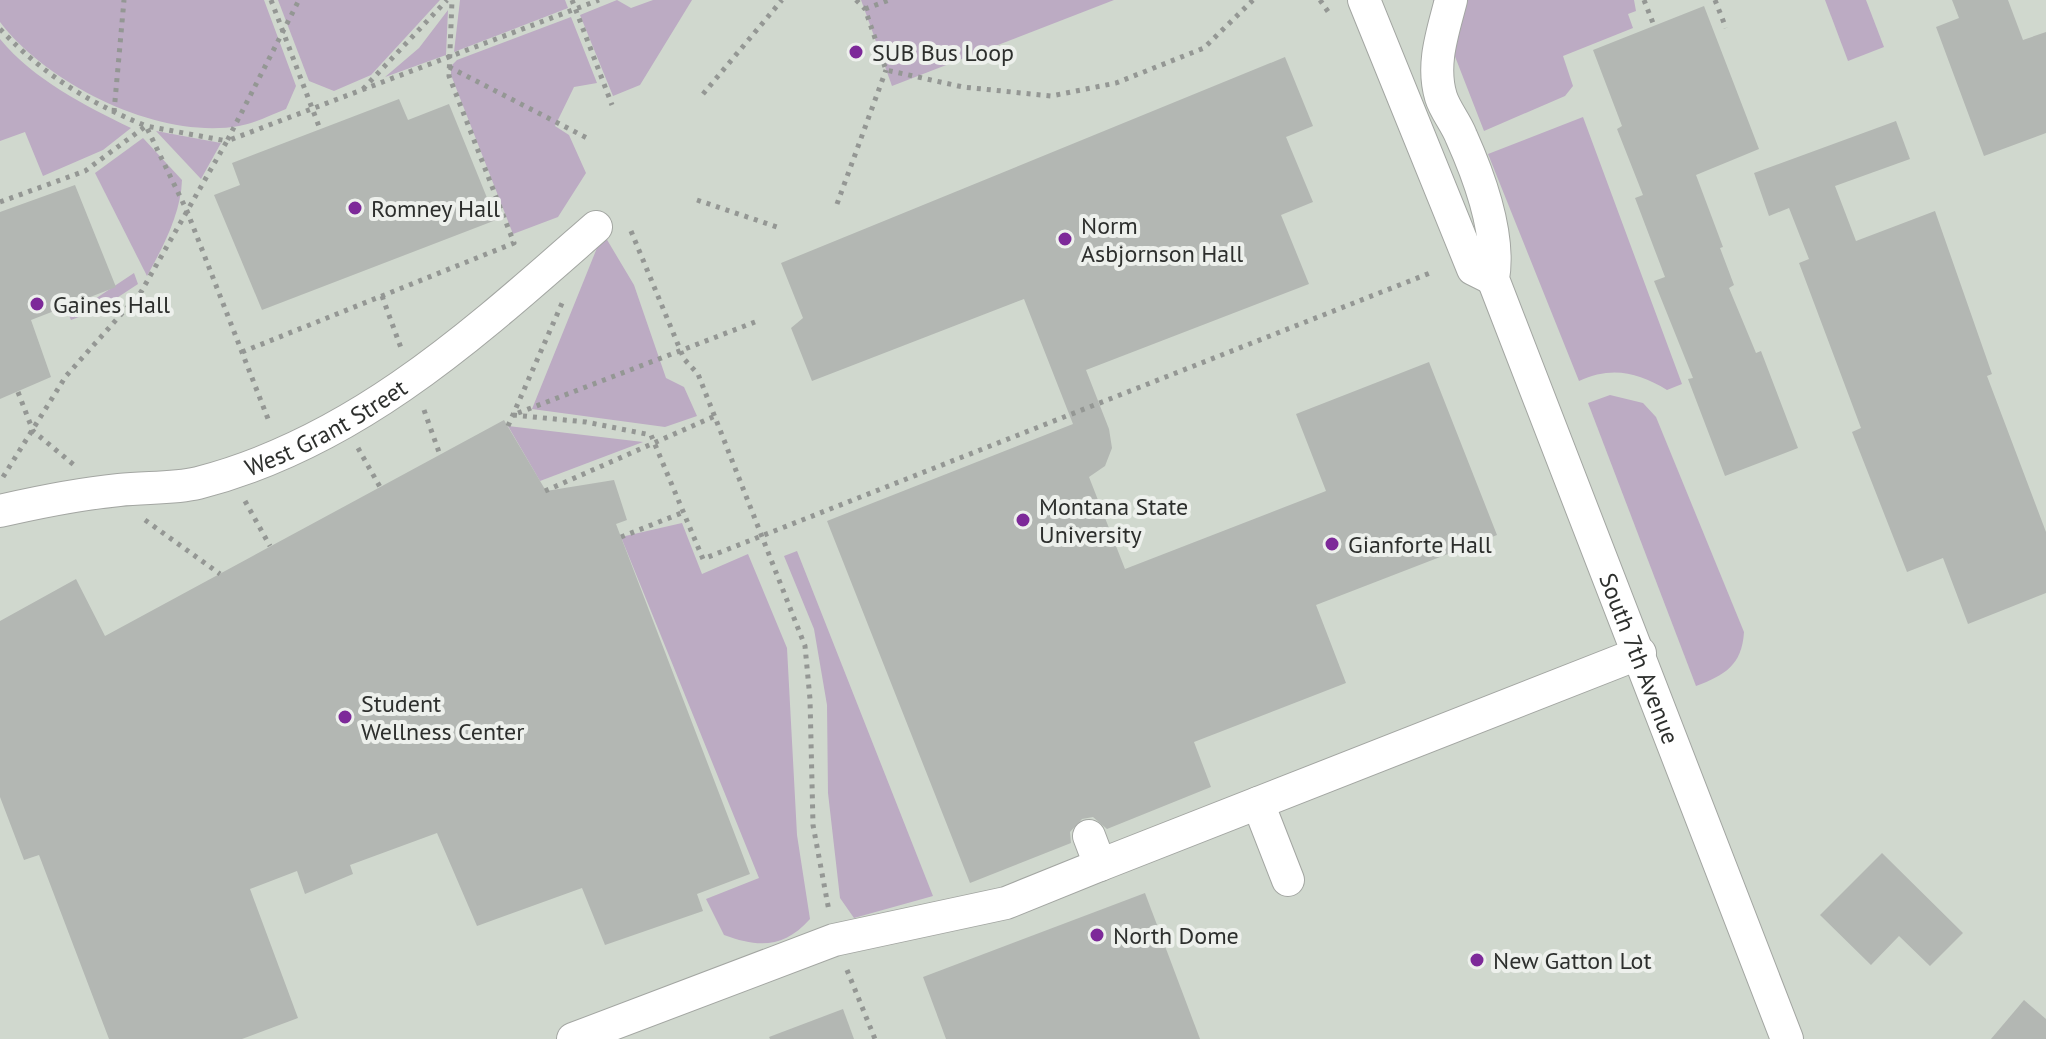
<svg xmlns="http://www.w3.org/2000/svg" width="2046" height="1039" font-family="'PT Sans',sans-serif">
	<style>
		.built { fill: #d0d8ce }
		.green { fill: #bcabc3 }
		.building { fill: #b3b7b3 }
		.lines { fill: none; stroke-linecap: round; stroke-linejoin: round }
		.minor-casing { stroke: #a3a6a2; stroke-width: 34 }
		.path { stroke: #949794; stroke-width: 5; stroke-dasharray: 4 6; stroke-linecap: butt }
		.minor { stroke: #fff; stroke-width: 32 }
		.poi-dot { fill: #7d2999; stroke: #edf0ec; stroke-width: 3 }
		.labels { text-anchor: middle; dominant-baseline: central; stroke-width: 8; stroke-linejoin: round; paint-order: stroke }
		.poi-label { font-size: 24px; fill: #2d2f2d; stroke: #edf0ec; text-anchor: start }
		.street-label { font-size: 24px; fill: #2d2f2d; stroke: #edf0ec }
	</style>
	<rect width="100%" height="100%" fill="#dfe3df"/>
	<rect class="built" x="0" y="0" width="2046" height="1039"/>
	<g class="green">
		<path d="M0 0H264L296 86 286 109C271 115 255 123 239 126 159 140 48 85 0 22Z"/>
		<polygon points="278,0 440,0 371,75 334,91 309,81"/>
		<polygon points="460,0 565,0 568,8 454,52"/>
		<polygon points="617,0 631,8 653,0 692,0 640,85 613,96 580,15"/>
		<polygon points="861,0 1114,0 892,86"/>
		<polygon points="1433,0 1634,0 1636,11 1628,14 1633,28 1563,56 1573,86 1565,96 1484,131"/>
		<polygon points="1825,0 1866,0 1884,47 1848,61"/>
		<polygon points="448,10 446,55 385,77 419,48"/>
		<polygon points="571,17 597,83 574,87 555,126 569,135 586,173 558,217 513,234 451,75 451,66 457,60"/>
		<path d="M0 39C34 80 84 105 131 128L103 150 43 176 25 132 0 141Z"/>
		<path d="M1583 117 1682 384 1667 390C1638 372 1611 366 1579 381L1488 154Z"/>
		<polygon points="156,131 221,143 201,179"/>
		<path d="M143 138 182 180C181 213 163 247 147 276L95 173Z"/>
		<polygon points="603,233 634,285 666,378 684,387 697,416 665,427 532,409"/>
		<polygon points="134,273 138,284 100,309 71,320 66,309 95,299"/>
		<path d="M1610 395 1643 403 1656 417 1744 632C1742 665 1725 675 1696 686L1588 403Z"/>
		<polygon points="508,426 643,442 540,481"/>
		<path d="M682 523 702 574 748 554 787 648 797 835 810 919C784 948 759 948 724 935L706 899 759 878 621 537Z"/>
		<polygon points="797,551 933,896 854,918 840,898 828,793 827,705 814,629 784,556"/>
	</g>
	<g class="building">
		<polygon points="1952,0 2008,0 2023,40 2046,32 2046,133 1984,156 1936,27 1959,18"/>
		<polygon points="1704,6 1759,149 1696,175 1723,247 1720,248 1734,285 1729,288 1756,353 1761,351 1798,448 1725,476 1688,379 1693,378 1654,281 1665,277 1635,198 1643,195 1617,129 1622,126 1593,50"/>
		<polygon points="1285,57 1313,126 1286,137 1313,202 1281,215 1309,284 1086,370 1109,429 1112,448 1105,466 1089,477 1125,569 1326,491 1296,414 1429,362 1497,535 1316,605 1346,683 1194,742 1211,787 1107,829 1093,817 1082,819 1070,832 1071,843 970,883 827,521 1073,424 1024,299 812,381 791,328 803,318 781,263"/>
		<polygon points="399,99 408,120 449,104 496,220 262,310 214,195 240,185 232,163"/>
		<polygon points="1896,121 1910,159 1835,186 1856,241 1935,211 1992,374 1987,376 2046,532 2046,593 1968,624 1943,558 1907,572 1852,432 1861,428 1799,263 1809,259 1789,208 1769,216 1754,173"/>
		<polygon points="75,185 116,287 31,320 51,377 0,399 0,212"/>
		<polygon points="504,420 546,491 614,480 627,520 616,524 750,874 697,894 703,911 605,945 582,888 477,926 437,833 350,865 353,874 305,894 297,871 250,889 298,1018 242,1039 109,1039 39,855 24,860 0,797 0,621 76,579 105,636"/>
		<polygon points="1882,853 1963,933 1930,966 1899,936 1871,965 1820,915"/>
		<polygon points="1145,893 1200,1039 946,1039 923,977"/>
		<polygon points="2024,1000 2046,1019 2046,1039 1991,1039"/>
		<polygon points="843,1009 854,1039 770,1039 769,1037"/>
	</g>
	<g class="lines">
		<defs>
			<g id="minor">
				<polyline points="1364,0 1473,269 1493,279"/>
				<path id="s1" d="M1451 0C1443 32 1431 64 1441 97 1445 110 1456 123 1461 136 1479 176 1501 234 1493 279L1787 1039"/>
				<path id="s2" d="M0 511C39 502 80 494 119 490 145 487 173 489 198 483 357 442 476 332 596 227"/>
				<polyline points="1258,803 1288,880"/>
				<polyline points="1089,836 1100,865 1640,653"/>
				<polyline points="573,1039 834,940 1006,903 1100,865"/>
			</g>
		</defs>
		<use href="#minor" class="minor-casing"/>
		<g class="path">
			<polyline points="271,0 320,129"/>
			<polyline points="572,0 612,105"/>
			<polyline points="856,0 865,9 886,70 963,87 1051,96 1116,83 1204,48 1253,0"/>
			<polyline points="1320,0 1329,13"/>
			<polyline points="1644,0 1653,23"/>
			<polyline points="1715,0 1726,28"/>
			<polyline points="865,9 889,0"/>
			<path d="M0 29C45 76 86 101 146 126L187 211 270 424"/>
			<polyline points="449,67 587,138"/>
			<polyline points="363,89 447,0"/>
			<polyline points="703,94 782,0"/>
			<polyline points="114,112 124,0"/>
			<polyline points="697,200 777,227"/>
			<polyline points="0,202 85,171 146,126 227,141 299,0"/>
			<polyline points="837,204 886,70"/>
			<polyline points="631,231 684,359 698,374 805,646 810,699 813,825 829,911"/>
			<polyline points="382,296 401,348"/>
			<polyline points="242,352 514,243 449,76 452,0"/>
			<polyline points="18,392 33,431 74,465"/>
			<polyline points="424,410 440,455"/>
			<polyline points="518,413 755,322"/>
			<polyline points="513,415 586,422 651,435 703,559 1430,273"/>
			<polyline points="508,426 563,301"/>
			<polyline points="358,448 380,487"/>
			<polyline points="3,477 66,376 141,292 227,141 599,0"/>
			<polyline points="545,491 715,416"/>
			<polyline points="245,501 270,546"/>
			<polyline points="145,520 220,574"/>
			<polyline points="621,537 684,512"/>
			<polyline points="847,970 875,1039"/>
		</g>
		<use href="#minor" class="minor"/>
	</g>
	<g class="poi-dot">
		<circle cx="856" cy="52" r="8"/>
		<circle cx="355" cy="208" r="8"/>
		<circle cx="1065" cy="239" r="8"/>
		<circle cx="37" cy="304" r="8"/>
		<circle cx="1023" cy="520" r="8"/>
		<circle cx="1332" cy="544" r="8"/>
		<circle cx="345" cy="717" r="8"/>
		<circle cx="1097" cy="935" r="8"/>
		<circle cx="1477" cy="960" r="8"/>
	</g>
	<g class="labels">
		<g class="poi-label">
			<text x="872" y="52">SUB Bus Loop</text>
			<text x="371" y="208">Romney Hall</text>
			<text x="1081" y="225">Norm<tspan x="1081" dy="28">Asbjornson Hall</tspan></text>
			<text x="53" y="304">Gaines Hall</text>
			<text x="1039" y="506">Montana State<tspan x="1039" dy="28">University</tspan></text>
			<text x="1348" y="544">Gianforte Hall</text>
			<text x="361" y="703">Student<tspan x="361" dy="28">Wellness Center</tspan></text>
			<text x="1113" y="935">North Dome</text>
			<text x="1493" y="960">New Gatton Lot</text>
		</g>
		<g class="street-label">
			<text stroke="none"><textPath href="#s2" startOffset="340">West Grant Street</textPath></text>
			<text stroke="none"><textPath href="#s1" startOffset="698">South 7th Avenue</textPath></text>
		</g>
	</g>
</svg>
